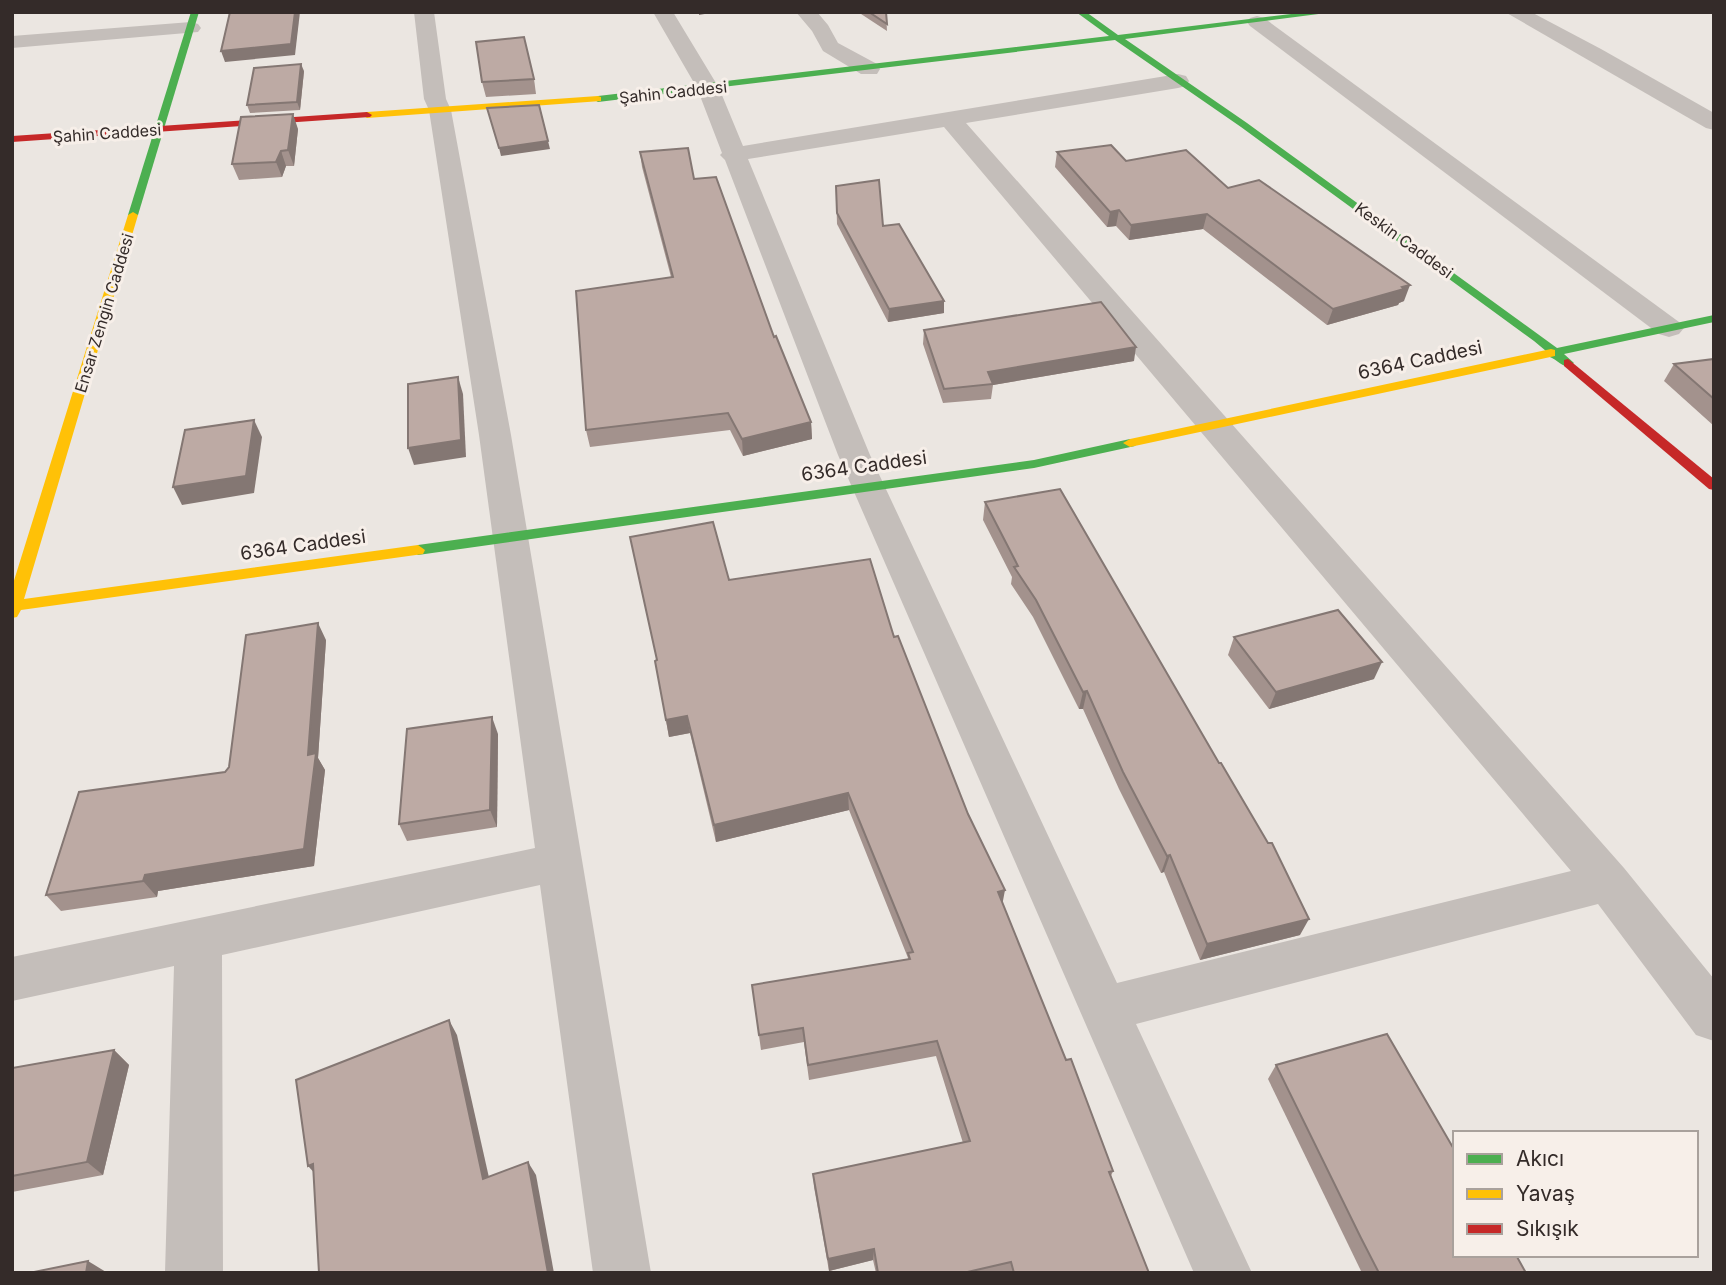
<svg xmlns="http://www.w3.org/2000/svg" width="1726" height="1285" font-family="Inter,sans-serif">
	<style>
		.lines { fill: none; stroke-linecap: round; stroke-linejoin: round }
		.street { fill: #c4beba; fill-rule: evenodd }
		.fast { fill: #4caf50; fill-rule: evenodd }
		.slow { fill: #ffc107; fill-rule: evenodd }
		.jam { fill: #c62828; fill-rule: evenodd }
		.wall { fill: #a3928d }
		.shaded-wall { fill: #847773 }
		.building { fill: #bdaaa4; stroke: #847773; stroke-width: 2 }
		.labels { text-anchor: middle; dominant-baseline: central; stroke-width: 6; stroke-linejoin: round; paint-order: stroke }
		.far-street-label { font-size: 16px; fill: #342b29; stroke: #f7efe9 }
		.street-label { font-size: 19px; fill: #342b29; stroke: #f7efe9 }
	</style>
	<rect width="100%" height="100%" fill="#ebe6e1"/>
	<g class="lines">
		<g class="street">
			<polygon points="414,12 434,12 446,99 451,110 511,435 651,1273 593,1273 540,885 222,955 223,1273 165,1273 174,966 12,1001 12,957 535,848 479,435 429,110 424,99"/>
			<path d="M653 12H673L719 88 743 146 1178 74 1186 76 1189 81 1186 86 1178 88 966 123 1624 868 1714 979V1041L1696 1035 1598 904 1136 1024 1252 1273H1194L838 455 725 160 720 155 722 153 697 88ZM944 127 1571 871 1117 983 870 455 748 159Z"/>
			<polygon points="796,12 817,12 828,25 838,43 877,64 880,69 877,74 861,74 823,51 812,31"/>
			<polygon points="1505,12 1531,12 1601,49 1714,113 1714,130 1706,128"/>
			<polygon points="1257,16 1264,18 1679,322 1684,328 1679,334 1669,337 1659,334 1250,26 1247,22 1250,18"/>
			<polygon points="191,22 198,24 201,28 198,32 12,48 12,36"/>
		</g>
		<g class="fast">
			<polygon points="191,12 199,12 138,215 129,217 128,215"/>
			<path d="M1076 12H1086L1118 35 1308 12H1334L1125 39 1247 123 1557 348 1714 315V322L1564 354 1574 363 1568 367C1560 365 1555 358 1547 356L1546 351 1534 341 1241 127 1115 40 598 102 593 99 598 96 1109 36Z"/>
			<polygon points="1130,439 1137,443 1135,446 1034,468 418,555 411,550 418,545 1034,460"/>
		</g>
		<g class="slow">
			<polygon points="598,96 601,97 601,101 367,118 362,115 367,112"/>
			<polygon points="133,212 138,215 24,599 418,545 425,550 423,554 21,610 17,617 12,618 12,587 128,215"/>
			<polygon points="1551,349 1555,350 1555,356 1130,447 1123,443 1130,439"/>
		</g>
		<g class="jam">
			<polygon points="367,112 372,115 370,117 12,142 12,136"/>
			<polygon points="1568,359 1714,479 1714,490 1709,489 1564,366 1564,360"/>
		</g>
	</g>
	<g class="wall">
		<polygon points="858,12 886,12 887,31"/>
		<polygon points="304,71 300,110 250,113 247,105"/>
		<polygon points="534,79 536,94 486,97 482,82"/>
		<polygon points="298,129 294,166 286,166 282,177 239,180 232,164"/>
		<polygon points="640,152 694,179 774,337 811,422 812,439 743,456 730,430 590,447 586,430 671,277 642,167"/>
		<polygon points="1057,152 1126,161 1228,188 1404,301 1399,303 1398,305 1327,325 1203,229 1129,240 1116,226 1107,227 1055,167"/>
		<polygon points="836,186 883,226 944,301 944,313 888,322 837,224"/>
		<polygon points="924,330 1134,361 993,385 991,399 943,403 923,344"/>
		<polygon points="1714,359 1714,426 1664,381 1674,364"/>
		<polygon points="985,502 1300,935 1200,960 1164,872 1161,873 1119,789 1083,709 1079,709 1033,617 1011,584 1012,577 983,520"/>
		<polygon points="729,580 894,637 1066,1060 1113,1171 1111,1176 1149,1273 876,1273 873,1260 829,1271 814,1187 813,1174 963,1143 936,1056 809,1080 804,1042 761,1050 752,985 908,959 908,958 849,810 716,842 690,733 669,737 655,661 656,661"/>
		<polygon points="1234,637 1374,679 1269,709 1228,655"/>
		<polygon points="326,640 318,758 325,770 314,866 158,891 157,897 61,911 46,895 225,772"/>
		<polygon points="498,734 497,827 407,841 399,824"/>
		<polygon points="114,1050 129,1065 103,1175 12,1192 12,1068"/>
		<polygon points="1276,1065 1526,1273 1362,1273 1268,1079"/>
	</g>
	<g class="shaded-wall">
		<polygon points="295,12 300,12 295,55 225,62 221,51"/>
		<polygon points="699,12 716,12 699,15"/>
		<polygon points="301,64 304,71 300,110 297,102"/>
		<polygon points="293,114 298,129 294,166 288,150"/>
		<polygon points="548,141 550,149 501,156 499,148"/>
		<polygon points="281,151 286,166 282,177 276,162"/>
		<polygon points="1119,210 1116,226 1107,227 1110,212"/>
		<polygon points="1207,214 1203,229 1129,240 1131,225"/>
		<polygon points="1410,285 1404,301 1399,303 1398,305 1327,325 1333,309"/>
		<polygon points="944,301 944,313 888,322 889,309"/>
		<polygon points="1136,347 1134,361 993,385 988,372"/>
		<polygon points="458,377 463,394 466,457 414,465 408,448"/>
		<polygon points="254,420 262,437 254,493 182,505 173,487"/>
		<polygon points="811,422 812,439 743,456 742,439"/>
		<polygon points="318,623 326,640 318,758 325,770 314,866 158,891 157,897 143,881 145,875 308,755"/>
		<polygon points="1382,662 1374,679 1269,709 1276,692"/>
		<polygon points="1087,691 1083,709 1079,709 1083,692"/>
		<polygon points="687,716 690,733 669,737 666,720"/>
		<polygon points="492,717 498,734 497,827 490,810"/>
		<polygon points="848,793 849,810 716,842 714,825"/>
		<polygon points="1170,855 1164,872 1161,873 1167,856"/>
		<polygon points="1005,890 1002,906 998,892"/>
		<polygon points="1309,919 1300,935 1200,960 1207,944"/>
		<polygon points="449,1020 457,1035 492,1191 483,1179"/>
		<polygon points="114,1050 129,1065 103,1175 87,1162"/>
		<polygon points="528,1162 536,1175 554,1273 548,1273"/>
		<polygon points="313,1164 320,1179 308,1166"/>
		<polygon points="874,1249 873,1260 829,1271 828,1259"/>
		<polygon points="88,1261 106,1272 106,1273 86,1273"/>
	</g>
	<g class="building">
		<polygon points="230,12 295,12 291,44 221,51"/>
		<polygon points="869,12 886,12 887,24"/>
		<polygon points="524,37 534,79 482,82 476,42"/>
		<polygon points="301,64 297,102 247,105 254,68"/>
		<polygon points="539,105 548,141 499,148 487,108"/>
		<polygon points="293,114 288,150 281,151 276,162 232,164 241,117"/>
		<polygon points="1111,145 1126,161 1186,150 1228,188 1259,180 1410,285 1402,287 1404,289 1333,309 1207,214 1131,225 1119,210 1110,212 1057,152"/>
		<polygon points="688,148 694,179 716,177 774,337 776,336 811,422 742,439 728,413 586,430 576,291 673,277 640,152"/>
		<polygon points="879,180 883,226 899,224 944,301 889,309 837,213 836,186"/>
		<polygon points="1101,302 1136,347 988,372 993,384 944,389 924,330"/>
		<polygon points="1714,359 1714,399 1674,364"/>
		<polygon points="458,377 461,440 408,448 408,384"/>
		<polygon points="254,420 246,476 173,487 185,430"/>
		<polygon points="1060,489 1219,763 1221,763 1268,843 1272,843 1309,919 1207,944 1170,855 1167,856 1123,772 1087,691 1083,692 1036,600 1014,567 1018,566 985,502"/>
		<polygon points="713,522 729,580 870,559 894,637 898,636 968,814 1005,890 998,892 1066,1060 1071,1059 1113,1171 1109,1172 1149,1273 1014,1273 1011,1262 963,1273 878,1273 874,1249 828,1259 813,1174 970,1141 937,1041 808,1065 803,1028 759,1035 752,985 910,959 908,953 913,952 848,793 714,825 687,716 666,720 655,661 657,660 630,537"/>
		<polygon points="1338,610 1382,662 1276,692 1234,637"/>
		<polygon points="318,623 308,755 316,753 304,849 145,875 143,881 46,895 79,792 225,772 229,767 246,635"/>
		<polygon points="492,717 490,810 399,824 407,729"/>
		<polygon points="449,1020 483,1179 528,1162 548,1273 319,1273 313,1164 308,1166 296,1080"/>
		<polygon points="1387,1034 1455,1151 1455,1255 1516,1255 1526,1273 1379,1273 1361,1238 1276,1065"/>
		<polygon points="114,1050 87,1162 12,1176 12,1068"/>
		<polygon points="88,1261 86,1273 29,1273"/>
	</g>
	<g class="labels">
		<g class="far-street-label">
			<text transform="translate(673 92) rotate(-6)">Şahin Caddesi</text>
			<text transform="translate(107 133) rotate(-4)">Şahin Caddesi</text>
			<text transform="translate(1404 240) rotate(36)">Keskin Caddesi</text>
			<text transform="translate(104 313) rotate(-73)">Ensar Zengin Caddesi</text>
		</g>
		<g class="street-label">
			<text transform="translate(1420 360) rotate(-12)">6364 Caddesi</text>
			<text transform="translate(864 466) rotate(-8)">6364 Caddesi</text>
			<text transform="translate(303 545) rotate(-8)">6364 Caddesi</text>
		</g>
	</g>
	<rect width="1726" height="1285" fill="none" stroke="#342b29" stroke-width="28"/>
	<rect x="1453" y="1131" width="245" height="126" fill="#f7efe9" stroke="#a9a19c" stroke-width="2"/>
	<rect x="1467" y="1154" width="35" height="10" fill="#4caf50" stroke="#a9a19c" stroke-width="2"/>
	<text x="1516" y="1166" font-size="21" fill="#342b29">Akıcı</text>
	<rect x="1467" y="1189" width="35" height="10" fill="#ffc107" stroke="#a9a19c" stroke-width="2"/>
	<text x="1516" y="1201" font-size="21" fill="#342b29">Yavaş</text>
	<rect x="1467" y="1224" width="35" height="10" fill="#c62828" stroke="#a9a19c" stroke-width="2"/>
	<text x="1516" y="1236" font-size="21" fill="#342b29">Sıkışık</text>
</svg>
